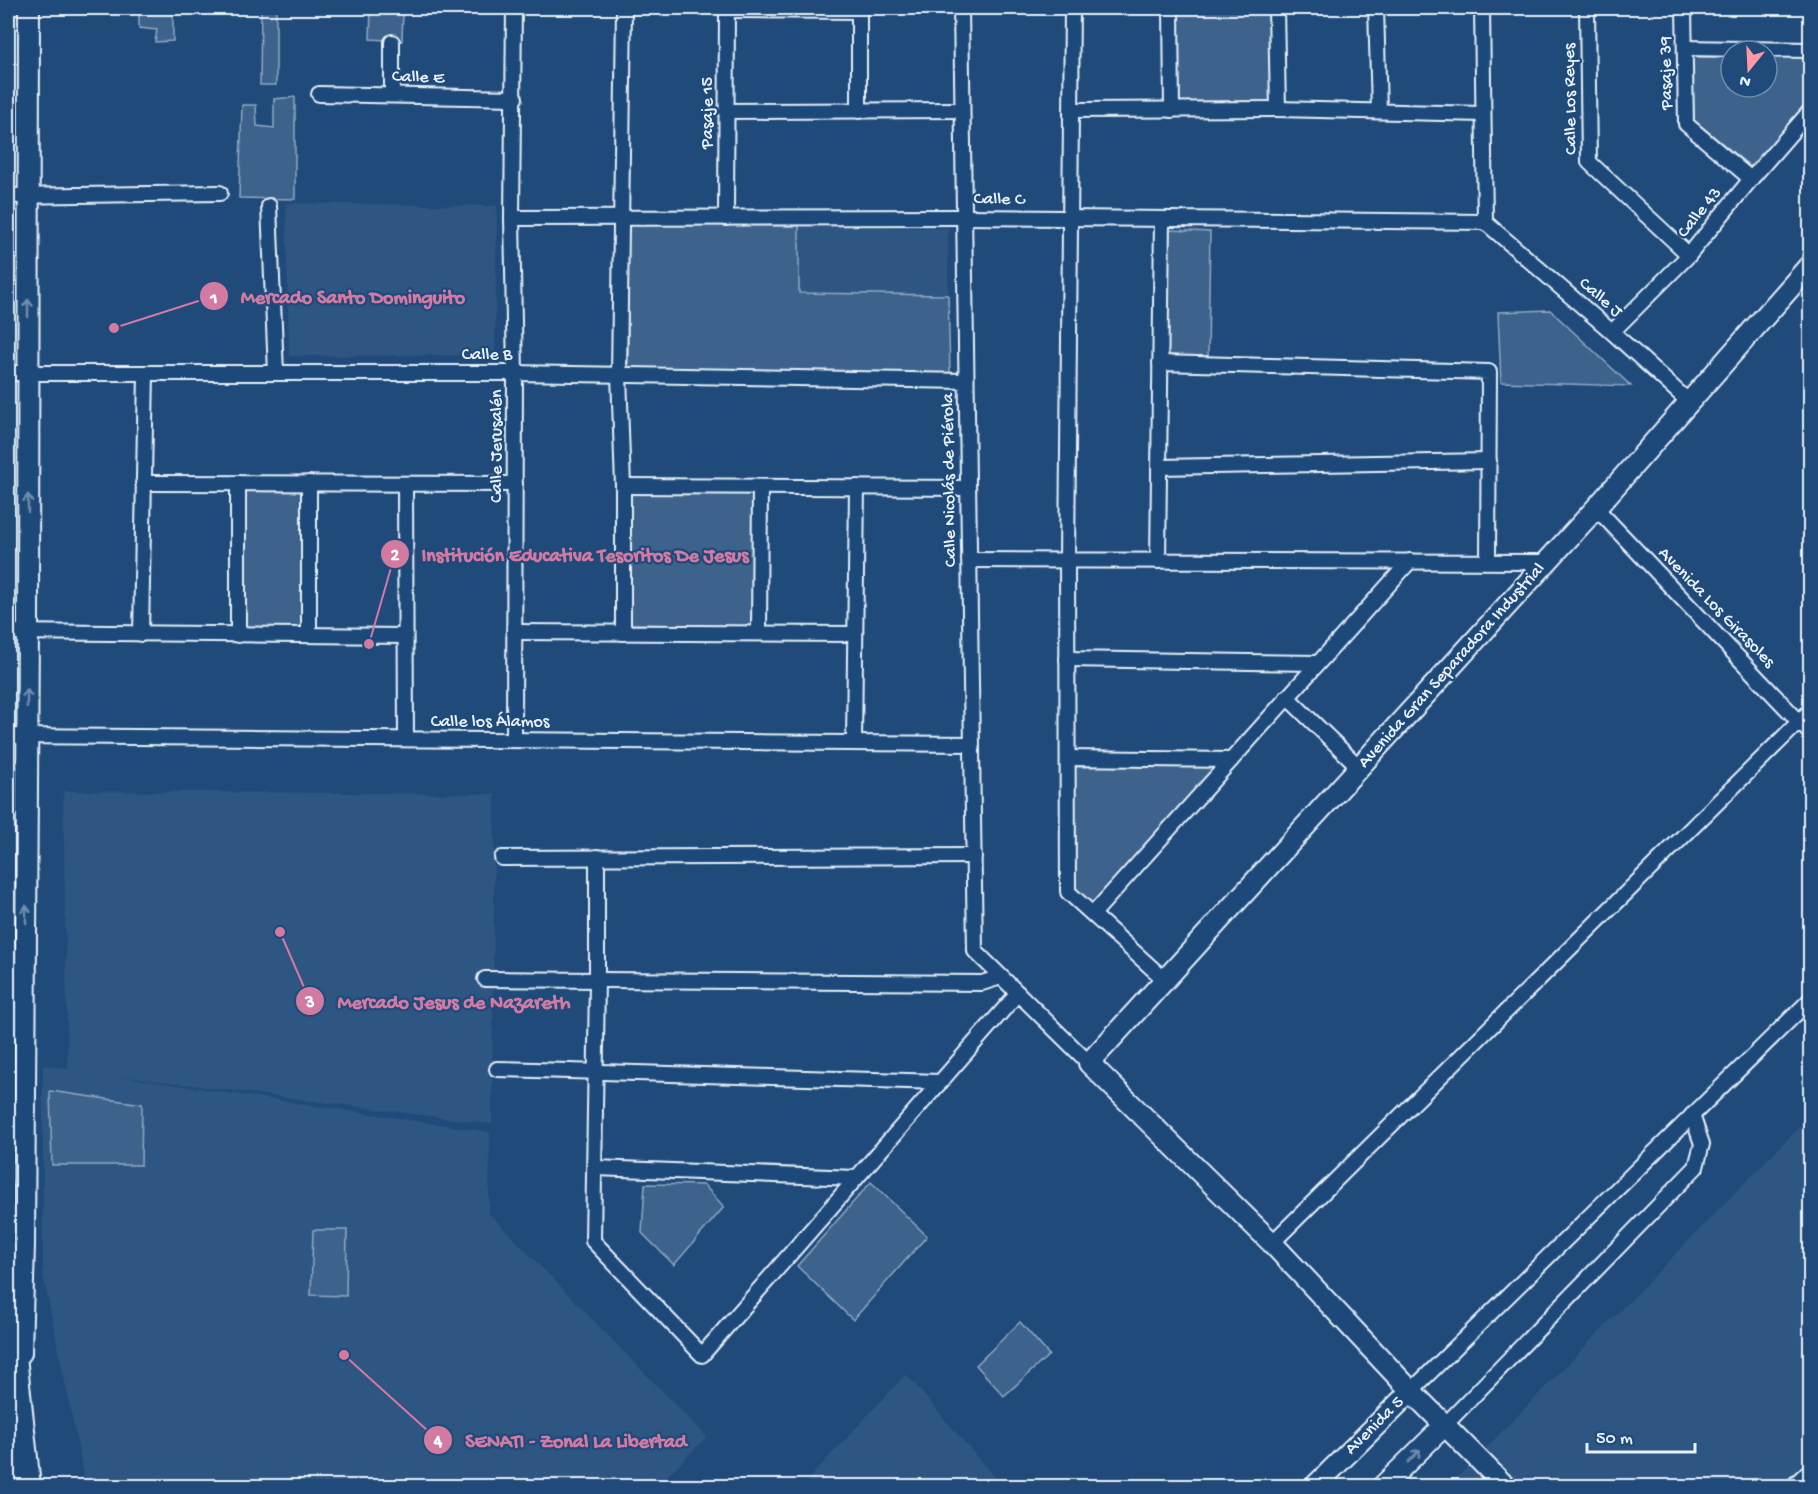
<svg xmlns="http://www.w3.org/2000/svg" width="1818" height="1494" font-family="'Gochi Hand',sans-serif">
	<style>
		.built { fill: #2e5683 }
		.green { fill: #3c628c; stroke: #92aac2; stroke-width: 1.5 }
		.lines { fill: none; stroke-linecap: round; stroke-linejoin: round }
		.street-casing { stroke: #e8f1f8; stroke-width: 18 }
		.secondary-casing { stroke: #e8f1f8; stroke-width: 24 }
		.highway-casing { stroke: #e8f1f8; stroke-width: 30 }
		.street { stroke: #1f4a7a; stroke-width: 14 }
		.secondary { stroke: #1f4a7a; stroke-width: 20 }
		.highway { stroke: #1f4a7a; stroke-width: 26 }
		.oneway { stroke: #6f8dac }
		.labels { text-anchor: middle; dominant-baseline: central; stroke-width: 4.5; stroke-linejoin: round; paint-order: stroke }
		.street-label { font-size: 18px; fill: #e8f1f8; stroke: #1f4a7a }
		.leader { fill: none; stroke: #d37aa2; stroke-width: 2 }
		.callout-dot { fill: #d37aa2; stroke: #1f4a7a; stroke-width: 2 }
		.mark-label { font-size: 18px; text-anchor: middle; font-weight: bold; fill: #fff }
		.callout-label { font-size: 20px; text-anchor: middle; font-weight: bold; fill: #d37aa2; stroke: #1f4a7a; stroke-width: 4.5; stroke-linejoin: round; paint-order: stroke }
	</style>
	<rect width="100%" height="100%" fill="#1f4a7a"/>
	<filter id="ink" filterUnits="userSpaceOnUse"><feTurbulence type="fractalNoise" baseFrequency=".0167" numOctaves="2"/><feDisplacementMap in="SourceGraphic" scale="12" xChannelSelector="R" yChannelSelector="G"/><feConvolveMatrix kernelMatrix="1 2 1 2 8 2 1 2 1" color-interpolation-filters="sRGB"/></filter>
	<g filter="url(#ink)">
		<g class="built">
			<polygon points="286,203 497,206 495,355 289,356"/>
			<polygon points="799,226 948,228 948,295 799,293"/>
			<polygon points="63,791 495,794 492,1124 104,1074 490,1132 489,1213 707,1437 657,1486 86,1486 43,1274 43,1065 68,1069"/>
			<polygon points="1810,1116 1810,1486 1449,1486"/>
			<polygon points="906,1374 1002,1486 802,1486"/>
		</g>
		<g class="green">
			<polygon points="139,8 173,8 173,41 155,42 157,30 139,28"/>
			<polygon points="261,8 276,8 276,85 260,85"/>
			<polygon points="371,8 403,8 402,41 370,39"/>
			<polygon points="1179,8 1270,8 1272,103 1178,102"/>
			<polygon points="1692,57 1731,57 1731,87 1767,87 1767,57 1810,57 1810,101 1751,167 1694,120"/>
			<polygon points="295,97 295,199 239,198 242,105 256,105 257,126 274,128 274,99"/>
			<polygon points="628,223 799,226 799,293 948,295 950,374 628,371"/>
			<polygon points="1169,230 1210,232 1208,356 1166,356"/>
			<polygon points="1550,310 1631,386 1501,382 1498,312"/>
			<polygon points="245,489 303,489 303,627 246,627"/>
			<polygon points="754,492 753,627 631,624 631,493"/>
			<polygon points="1220,764 1093,906 1073,888 1073,767"/>
			<polygon points="50,1091 142,1104 141,1165 52,1165"/>
			<polygon points="871,1182 927,1236 853,1320 797,1266"/>
			<polygon points="645,1184 704,1185 724,1207 674,1265 642,1233"/>
			<polygon points="313,1230 347,1230 346,1296 311,1295"/>
			<polygon points="1020,1322 1049,1355 1004,1396 976,1365"/>
			<polygon points="8,1373 21,1486 8,1486"/>
		</g>
		<g class="lines">
			<defs>
				<g id="street">
					<polyline points="961,8 975,951 1089,1063"/>
					<polyline points="1072,8 1067,560 1068,892 1165,980"/>
					<polyline points="1171,8 1172,110"/>
					<polyline points="1276,8 1278,109"/>
					<polyline points="1376,8 1379,111"/>
					<polyline points="1482,8 1485,222"/>
					<polyline points="1587,8 1589,162 1689,255"/>
					<polyline points="1684,8 1686,124 1751,179"/>
					<polyline points="727,10 859,11"/>
					<polyline points="1685,48 1810,50"/>
					<polyline points="319,94 515,98"/>
					<polyline points="392,95 392,42"/>
					<polyline points="1071,110 1278,109 1483,114"/>
					<polyline points="726,111 962,110"/>
					<polyline points="859,111 859,8"/>
					<polyline points="8,196 220,193"/>
					<polyline points="269,206 276,373"/>
					<polyline points="512,218 964,217 1485,222"/>
					<polyline points="726,218 727,8"/>
					<polyline points="1485,222 1612,332 1689,402"/>
					<polyline points="1612,332 1689,255 1751,179 1810,111"/>
					<polyline points="1160,363 1489,372 1488,561"/>
					<polyline points="8,373 515,373 966,381"/>
					<polyline points="1159,467 1489,461"/>
					<polyline points="143,483 515,484"/>
					<polyline points="405,484 406,739"/>
					<polyline points="623,486 968,488"/>
					<polyline points="1596,508 1810,733"/>
					<polyline points="969,560 1547,562"/>
					<polyline points="1158,561 1162,219"/>
					<polyline points="8,632 405,636"/>
					<polyline points="514,632 854,634"/>
					<polyline points="623,633 623,486 619,375 624,8"/>
					<polyline points="759,633 760,487"/>
					<polyline points="141,634 146,373"/>
					<polyline points="238,635 238,483"/>
					<polyline points="309,635 309,483"/>
					<polyline points="1067,659 1317,663"/>
					<polyline points="1287,697 1359,767"/>
					<polyline points="8,736 972,744"/>
					<polyline points="514,740 515,373 512,218 514,8"/>
					<polyline points="854,743 857,487"/>
					<polyline points="1068,758 1231,760"/>
					<polyline points="597,857 597,981 593,1241 702,1355 1018,993"/>
					<polyline points="502,858 974,856"/>
					<polyline points="1093,914 1410,561"/>
					<polyline points="485,979 982,983 1001,977"/>
					<polyline points="497,1069 941,1082"/>
					<polyline points="595,1168 856,1178"/>
					<polyline points="1272,1243 1810,711"/>
					<polyline points="1411,1391 1810,1000"/>
					<polyline points="1445,1425 1696,1167 1702,1144 1692,1115"/>
					<polyline points="1793,1486 1810,1470"/>
				</g>
				<g id="secondary">
					<polyline points="21,1353 24,1245 28,632 29,8"/>
					<polyline points="1315,1486 1411,1391"/>
					<polyline points="1383,1486 1445,1425"/>
					<polyline points="1505,1486 1411,1391 1272,1243 1089,1063 1596,508 1810,265"/>
				</g>
				<polyline id="highway" points="8,1310 27,1486"/>
			</defs>
			<use href="#street" class="street-casing"/>
			<use href="#secondary" class="secondary-casing"/>
			<use href="#highway" class="highway-casing"/>
			<use href="#street" class="street"/>
			<use href="#secondary" class="secondary"/>
			<use href="#highway" class="highway"/>
		</g>
		<defs><path id="oneway-shaft" d="M-6 0H5M1.5-3L5.5 0L1.5 3" fill="none" stroke-width="1.6" stroke-linecap="round" stroke-linejoin="round" transform="scale(1.5)"/></defs>
		<g class="oneway">
			<use href="#oneway-shaft" transform="translate(28 308) rotate(-90)"/>
			<use href="#oneway-shaft" transform="translate(28 503) rotate(-90)"/>
			<use href="#oneway-shaft" transform="translate(27 698) rotate(-89)"/>
			<use href="#oneway-shaft" transform="translate(26 914) rotate(-90)"/>
			<use href="#oneway-shaft" transform="translate(1414 1456) rotate(-45)"/>
		</g>
	</g>
	<g class="labels">
		<g class="street-label">
			<text transform="translate(1667 73) rotate(-91)">Pasaje 39</text>
			<text transform="translate(418 78) rotate(2)">Calle E</text>
			<text transform="translate(1571 99) rotate(-91)">Calle Los Reyes</text>
			<text transform="translate(708 113) rotate(-90)">Pasaje 15</text>
			<text transform="translate(999 200) rotate(1)">Calle C</text>
			<text transform="translate(1700 213) rotate(-51)">Calle 43</text>
			<text transform="translate(1600 298) rotate(41)">Calle J</text>
			<text x="487" y="355">Calle B</text>
			<text transform="translate(497 446) rotate(-90)">Calle Jerusalén</text>
			<text transform="translate(950 480) rotate(-91)">Calle Nicolás de Piérola</text>
			<text transform="translate(1716 608) rotate(46)">Avenida Los Girasoles</text>
			<text transform="translate(1452 666) rotate(-48)">Avenida Gran Separadora Industrial</text>
			<text x="490" y="722">Calle los Álamos</text>
			<text transform="translate(1375 1426) rotate(-45)">Avenida 5</text>
		</g>
	</g>
	<path class="leader" d="M114 328L214 296M369 644L395 554M280 932L310 1001M344 1355L438 1440"/>
	<g class="callout-dot">
		<circle cx="114" cy="328" r="6"/>
		<circle cx="369" cy="644" r="6"/>
		<circle cx="280" cy="932" r="6"/>
		<circle cx="344" cy="1355" r="6"/>
		<circle cx="214" cy="296" r="15"/>
		<circle cx="395" cy="554" r="15"/>
		<circle cx="310" cy="1001" r="15"/>
		<circle cx="438" cy="1440" r="15"/>
	</g>
	<g class="mark-label">
		<text x="214" y="303">1</text>
		<text x="395" y="560">2</text>
		<text x="310" y="1007">3</text>
		<text x="438" y="1446">4</text>
	</g>
	<g class="callout-label">
		<text x="353" y="303">Mercado Santo Dominguito</text>
		<text x="585" y="561">Institución Educativa Tesoritos De Jesus</text>
		<text x="454" y="1008">Mercado Jesus de Nazareth</text>
		<text x="576" y="1447">SENATI - Zonal La Libertad</text>
	</g>
	<rect width="1818" height="1494" fill="none" stroke="#1f4a7a" stroke-width="30"/>
	<rect x="15" y="15" width="1788" height="1464" fill="none" stroke="#e8f1f8" stroke-width="2" filter="url(#ink)"/>
	<g transform="translate(1749 69) rotate(198)"><circle r="28" fill="#1f4a7a" stroke="#6f8dac" stroke-width="1.5"/>
	<path d="M0-4.5L10 22L0 15L-10 22Z" fill="#ff9aa2"/>
	<text y="-9" font-size="16" font-weight="bold" text-anchor="middle" fill="#e8f1f8">N</text>
	</g>
	<path d="M1587 1443v9h108v-9" fill="none" stroke="#e8f1f8" stroke-width="3"/>
	<text x="1596" y="1443" font-size="18" fill="#e8f1f8" stroke="#1f4a7a" stroke-width="4.5" paint-order="stroke">50 m</text>
</svg>
